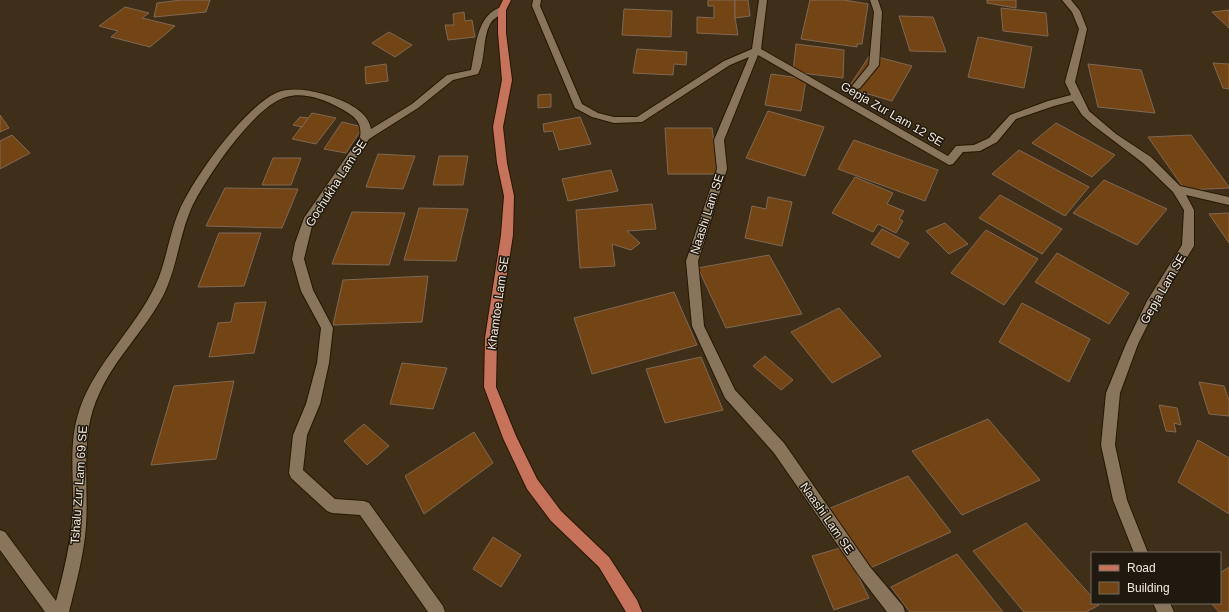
<svg xmlns="http://www.w3.org/2000/svg" width="1229" height="612" font-family="Arial,sans-serif">
	<style>
		.building { fill: #734414; stroke: #806854 }
		.lines { fill: none; stroke-linecap: round; stroke-linejoin: round }
		.minor-casing { stroke: #261701; stroke-width: 2 }
		.major-casing { stroke: #261701; stroke-width: 2 }
		.minor { fill: #88755c; fill-rule: evenodd }
		.major { fill: #c7725a; fill-rule: evenodd }
		.labels { text-anchor: middle; dominant-baseline: central; stroke-width: 3; stroke-linejoin: round; paint-order: stroke }
		.street-label { font-size: 12px; fill: #f4e9dc; stroke: #20190f }
	</style>
	<rect width="100%" height="100%" fill="#3f2f18"/>
	<g class="building">
		<polygon points="181,0 210,0 206,12 154,17 157,3"/>
		<polygon points="708,0 735,0 735,18 738,35 697,33 697,17 714,18 714,6 708,6"/>
		<polygon points="735,0 748,0 750,16 735,18"/>
		<polygon points="810,0 844,0 868,4 862,44 857,44 857,47 801,39"/>
		<polygon points="987,0 1016,0 1016,8 987,3"/>
		<polygon points="125,7 149,13 142,18 175,26 150,47 111,37 118,31 99,26"/>
		<polygon points="1001,8 1046,13 1048,36 1003,31"/>
		<polygon points="624,9 672,11 671,37 622,35"/>
		<polygon points="1229,10 1229,28 1212,12"/>
		<polygon points="464,12 465,21 472,20 475,37 448,40 445,25 454,25 453,14"/>
		<polygon points="899,16 933,17 946,52 910,51"/>
		<polygon points="389,32 412,45 395,57 372,43"/>
		<polygon points="978,37 1032,47 1024,88 968,77"/>
		<polygon points="796,44 844,50 843,78 793,72"/>
		<polygon points="637,49 687,52 686,65 674,64 673,75 633,73"/>
		<polygon points="870,55 912,66 892,101 848,88"/>
		<polygon points="1213,63 1229,64 1229,89 1223,88"/>
		<polygon points="386,64 388,81 366,84 365,67"/>
		<polygon points="1088,64 1141,70 1155,113 1098,107"/>
		<polygon points="771,74 806,79 801,111 765,105"/>
		<polygon points="551,94 551,107 538,108 538,95"/>
		<polygon points="768,111 824,127 805,176 746,158"/>
		<polygon points="312,113 336,118 316,144 292,139"/>
		<polygon points="0,115 9,128 0,132"/>
		<polygon points="300,117 308,118 302,127 293,125"/>
		<polygon points="580,117 591,144 559,150 553,131 544,132 543,124"/>
		<polygon points="342,122 363,127 346,153 324,149"/>
		<polygon points="1056,123 1115,155 1092,177 1032,143"/>
		<polygon points="665,128 712,128 718,174 668,174"/>
		<polygon points="12,135 30,153 0,169 0,141"/>
		<polygon points="1191,135 1229,187 1229,188 1185,190 1148,137"/>
		<polygon points="854,140 938,170 925,201 838,169"/>
		<polygon points="1019,150 1089,187 1065,216 992,174"/>
		<polygon points="378,154 415,156 403,189 366,187"/>
		<polygon points="439,156 468,156 463,185 433,185"/>
		<polygon points="273,158 301,158 291,185 262,185"/>
		<polygon points="611,170 618,191 568,201 562,179"/>
		<polygon points="855,177 893,193 887,204 904,211 899,219 903,221 896,233 878,224 873,232 832,213"/>
		<polygon points="1104,180 1167,209 1137,245 1073,213"/>
		<polygon points="225,188 298,189 282,228 206,226"/>
		<polygon points="1000,195 1062,229 1042,254 979,218"/>
		<polygon points="768,197 792,202 782,246 745,238 752,206 766,209"/>
		<polygon points="652,204 656,229 627,231 640,243 631,250 612,244 615,266 580,268 576,210"/>
		<polygon points="419,208 468,209 456,261 404,260"/>
		<polygon points="352,212 405,213 389,265 332,264"/>
		<polygon points="1229,213 1229,243 1209,214"/>
		<polygon points="945,223 968,244 949,254 926,231"/>
		<polygon points="882,229 909,243 899,258 871,244"/>
		<polygon points="986,230 1038,259 1004,305 951,273"/>
		<polygon points="219,233 261,233 244,286 198,287"/>
		<polygon points="1057,253 1129,293 1109,324 1035,282"/>
		<polygon points="769,255 802,314 726,328 698,268"/>
		<polygon points="428,276 422,322 333,325 343,280"/>
		<polygon points="674,292 697,345 592,374 574,318"/>
		<polygon points="266,302 254,353 209,357 218,323 231,322 235,303"/>
		<polygon points="1022,303 1090,339 1069,382 999,342"/>
		<polygon points="839,308 881,356 832,383 791,332"/>
		<polygon points="765,356 793,380 781,390 753,366"/>
		<polygon points="701,357 723,410 665,423 646,369"/>
		<polygon points="402,363 447,368 433,409 390,404"/>
		<polygon points="234,381 216,459 151,465 174,386"/>
		<polygon points="1199,382 1224,386 1229,400 1229,416 1209,414"/>
		<polygon points="1159,405 1177,408 1181,425 1174,423 1176,432 1166,431"/>
		<polygon points="988,419 1040,480 962,515 912,451"/>
		<polygon points="364,424 389,446 367,465 344,441"/>
		<polygon points="474,432 493,463 424,514 405,476"/>
		<polygon points="1198,440 1229,458 1229,514 1178,482"/>
		<polygon points="908,476 951,532 868,569 828,509"/>
		<polygon points="1026,523 1092,597 1092,603 1097,603 1099,605 1086,612 1024,612 973,551"/>
		<polygon points="493,537 521,555 501,587 473,569"/>
		<polygon points="844,547 869,598 834,610 812,556"/>
		<polygon points="957,554 1003,612 910,612 891,587"/>
		<polygon points="1229,567 1229,612 1219,612 1211,603 1220,603 1220,573"/>
	</g>
	<g class="lines">
		<defs>
			<g id="minor">
				<polygon points="533,0 541,0 540,6 582,104 598,113 614,117 637,117 724,61 752,49 759,0 767,0 761,49 948,156 956,146 974,145 989,138 1010,115 1048,101 1071,95 1065,82 1079,29 1072,12 1062,0 1071,0 1080,11 1087,29 1075,82 1089,111 1116,134 1151,157 1180,186 1229,197 1229,205 1186,195 1194,210 1194,246 1156,308 1138,344 1120,393 1115,445 1127,500 1148,553 1134,553 1113,500 1101,445 1106,393 1126,344 1147,301 1182,245 1184,210 1173,192 1143,163 1093,125 1082,115 1073,101 1054,106 1016,119 997,142 980,151 963,152 953,164 949,165 758,55 724,140 727,169 698,261 704,326 735,390 784,443 870,567 903,606 905,612 887,612 860,577 774,453 725,398 692,326 686,261 717,169 714,140 749,57 730,65 642,122 614,123 592,117 575,108 532,6"/>
				<polygon points="870,0 878,0 882,12 879,65 860,88 857,89 852,86 869,65 874,12"/>
				<path d="M502 7 506 10C501 16 495 16 490 24 482 39 486 59 478 74L453 80 418 108 369 139 313 222 304 259 313 290 333 328 329 363 320 404 307 435 303 470 335 499 364 501 369 503 443 606 445 612H428L360 515 332 513 327 511 291 478 289 473 293 435 306 404 317 363 321 328 301 291 292 259 295 243 304 218 360 137C363 120 351 114 338 107 323 99 303 92 286 97 255 105 204 180 191 209 179 237 177 268 163 296 145 330 116 357 100 392 79 434 89 481 86 526 84 555 76 583 69 612H45L0 550V530L5 532 56 601C64 571 71 542 73 511 74 480 69 448 77 418 90 369 129 336 152 292 166 267 168 237 179 211 194 177 243 109 276 93 291 87 308 90 323 94 340 99 368 109 371 129L412 104 447 75 471 70C476 48 476 14 502 7Z"/>
				<polygon points="1153,603 1170,603 1174,612 1157,612"/>
			</g>
			<polygon id="major" points="503,0 511,0 506,10 506,33 512,80 503,127 507,163 514,196 513,235 497,338 496,387 516,436 537,479 561,511 609,557 637,600 642,612 626,612 599,567 551,521 527,489 503,438 484,387 485,338 501,235 504,196 497,163 493,127 502,80 498,33 498,10"/>
		</defs>
		<use href="#minor" class="minor-casing"/>
		<use href="#major" class="major-casing"/>
		<use href="#minor" class="minor"/>
		<use href="#major" class="major"/>
	</g>
	<g class="labels">
		<g class="street-label">
			<text transform="translate(892 114) rotate(30)">Gepja Zur Lam 12 SE</text>
			<text transform="translate(336 183) rotate(-57)">Gochukha Lam SE</text>
			<text transform="translate(707 214) rotate(-72)">Naashi Lam SE</text>
			<text transform="translate(1163 289) rotate(-60)">Gepja Lam SE</text>
			<text transform="translate(498 303) rotate(-82)">Khamtoe Lam SE</text>
			<text transform="translate(79 485) rotate(-86)">Tshalu Zur Lam 69 SE</text>
			<text transform="translate(827 518) rotate(55)">Naashi Lam SE</text>
		</g>
	</g>
	<rect x="1091" y="552" width="130" height="52" fill="#20190f" stroke="#756c61"/>
	<rect x="1099" y="565" width="20" height="6" fill="#c7725a" stroke="#756c61"/>
	<text x="1127" y="572" font-size="12" fill="#f4e9dc">Road</text>
	<rect x="1099" y="582" width="20" height="12" fill="#734414" stroke="#756c61"/>
	<text x="1127" y="592" font-size="12" fill="#f4e9dc">Building</text>
</svg>
